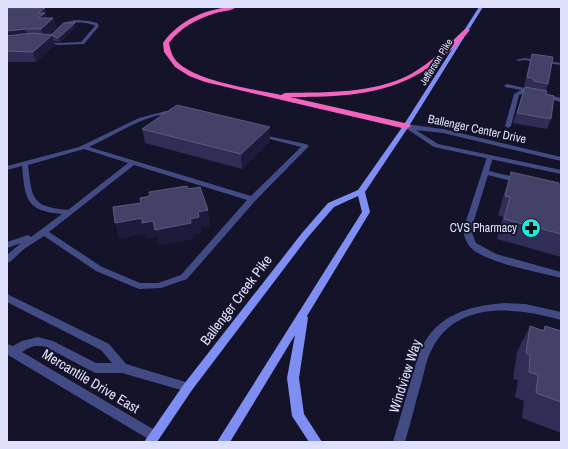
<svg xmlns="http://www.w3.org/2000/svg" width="568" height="449" font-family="'Archivo Narrow',sans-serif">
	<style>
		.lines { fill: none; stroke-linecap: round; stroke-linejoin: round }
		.lane { fill: #434b84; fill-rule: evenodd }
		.street { fill: #434b84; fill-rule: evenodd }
		.secondary { fill: #7e8ef3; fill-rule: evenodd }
		.highway { fill: #f165bf; fill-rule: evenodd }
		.wall { fill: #302e56 }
		.shaded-wall { fill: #1d1b3c }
		.building { fill: #434167; stroke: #5b5a7f }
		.labels { text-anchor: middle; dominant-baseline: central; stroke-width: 4; stroke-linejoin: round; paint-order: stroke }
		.far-street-label { font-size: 10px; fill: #dfe0fc; stroke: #141329 }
		.street-label { font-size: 12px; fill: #dfe0fc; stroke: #141329 }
		.poi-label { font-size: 12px; fill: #dfe0fc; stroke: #141329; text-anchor: end }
		.near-street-label { font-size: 14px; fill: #dfe0fc; stroke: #141329 }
	</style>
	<rect width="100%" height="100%" fill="#141329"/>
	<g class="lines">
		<g class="lane">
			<polygon points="524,58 561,63 561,65 524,60 518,61 516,60"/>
			<polygon points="507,84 529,89 530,90 528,91 536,94 533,96 522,94 519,95 511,126 508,128 505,126 514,94 521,90 505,87 504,86"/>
			<polygon points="544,94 561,98 561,102 542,97 541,96"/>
			<path d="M166 111H176L179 113C174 116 162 114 155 116 131 123 111 137 89 147L251 196 301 147 258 136V134L306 144 309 146 255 201 187 279 161 288 139 289 96 271 44 236 24 249 10 262 7 263V255L21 243 7 248V242L28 235 31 237 62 214C26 211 25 199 22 166L7 170V166L79 147 139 118ZM84 149 128 163 68 210C31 207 32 198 28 165ZM134 165 247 200 181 275 158 283H140L102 267 49 232Z"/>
			<path d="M490 155 493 157 489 171 522 179 523 181 519 183 488 175 471 230 476 243 496 254 561 272V278C541 273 483 262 470 247 466 242 464 236 463 230L487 157Z"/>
		</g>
		<g class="street">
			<path d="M75 20 89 21 97 23 99 26 84 44 57 45 44 41 46 40 57 43 81 42 95 26 94 25C82 21 67 21 58 32L55 31 63 23Z"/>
			<polygon points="406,124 443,129 561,157 561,161 443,133 416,130 438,144 561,170 561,174 434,147 404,127 404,125"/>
			<path d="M7 294 109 344 126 364 192 384 194 387 192 390 188 392 122 373H95L46 347C36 345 31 346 22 352L158 432 160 436 158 440 154 442 150 440 8 355 7 353V344L13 346 22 341 38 337 53 341 96 363H112L101 350 7 302Z"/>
			<path d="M505 303 525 304 561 312V320C516 307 455 300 431 351 426 360 425 370 422 380 416 401 411 421 405 442H393L418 356C433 316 466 306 505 303Z"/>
		</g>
		<polygon class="secondary" points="479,7 483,7 409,126 365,192 370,212 307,316 308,318 299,378 304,414 322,442 309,442 292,416 287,378 295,335 230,442 217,442 362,212 358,196 334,207 308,237 192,390 157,442 144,442 184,384 302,233 328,203 358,190 403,126"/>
		<path class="highway" d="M237 7C231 11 223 11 216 13 197 19 181 27 169 43 170 48 171 53 174 58 190 81 254 89 281 95L285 93C326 92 374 94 411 74 432 62 448 45 465 29L470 30C417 92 367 97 290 97L409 124 411 126 406 129 205 82 189 76 175 67 164 52 163 43C179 20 208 7 237 7Z"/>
	</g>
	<g class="wall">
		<polygon points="7,8 47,17 46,18 53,18 56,27 48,35 51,35 76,27 60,42 54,41 55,45 36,62 7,62"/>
		<polygon points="532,54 548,84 546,90 551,119 547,129 513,123 525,87 530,88 524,86"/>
		<polygon points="142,129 270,141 242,169 145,143"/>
		<polygon points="511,172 561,188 561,257 497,239 503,217 498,215 505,191"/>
		<polygon points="530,326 543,330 545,326 561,331 561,433 522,418 524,401 515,397 518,380 513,379 517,352"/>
	</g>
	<g class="shaded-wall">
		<polygon points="45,8 47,17 46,18 38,18 38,13"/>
		<polygon points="53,18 56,27 44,38 41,29"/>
		<polygon points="75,23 76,27 60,42 58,38"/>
		<polygon points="25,29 28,38 7,42 7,31"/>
		<polygon points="52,35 55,45 36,62 33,52"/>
		<polygon points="270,127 270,141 242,169 241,154"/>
		<polygon points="208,210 210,226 201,227 202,233 193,235 194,239 158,246 157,237 146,239 145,234 119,239 115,223 142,218 153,221 190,219 198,212"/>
	</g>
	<g class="building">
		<polygon points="7,8 45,8 38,13 45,13 38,18 53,18 41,29 25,29 7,31"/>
		<polygon points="64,23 75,23 58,38 53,36 52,35 51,35"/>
		<polygon points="32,33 52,35 33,52 7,51 7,36"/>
		<polygon points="532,54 553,57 548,84 534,81 532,78 527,77"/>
		<polygon points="525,87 547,91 546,94 554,96 551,119 517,113"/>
		<polygon points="177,105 270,127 241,154 142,129"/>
		<polygon points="511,172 559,183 559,187 561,188 561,234 504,219 510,197 505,196"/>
		<polygon points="187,186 188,189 200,187 208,210 198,212 199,217 190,219 191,223 155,230 153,221 142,223 142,218 115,223 113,207 141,203 140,198 150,196 149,192"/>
		<polygon points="530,326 544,331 545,326 561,331 561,402 536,393 538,375 529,372 530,355 526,353"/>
	</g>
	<defs>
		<symbol id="pharmacy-disc" viewBox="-11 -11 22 22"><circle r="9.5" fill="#1cebde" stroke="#141329"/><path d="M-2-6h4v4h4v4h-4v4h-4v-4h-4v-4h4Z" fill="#111"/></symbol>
	</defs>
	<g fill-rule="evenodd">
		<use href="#pharmacy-disc" x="520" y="217" width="22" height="22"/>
	</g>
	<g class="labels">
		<g class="far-street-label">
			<text transform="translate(436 62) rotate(-58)">Jefferson Pike</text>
		</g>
		<g class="street-label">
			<text transform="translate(477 129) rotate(12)">Ballenger Center Drive</text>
		</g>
		<g class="poi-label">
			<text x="517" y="228">CVS Pharmacy</text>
		</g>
		<g class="near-street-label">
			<text transform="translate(236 300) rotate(-53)">Ballenger Creek Pike</text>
			<text transform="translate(405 376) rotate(-72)">Windview Way</text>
			<text transform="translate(91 381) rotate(31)">Mercantile Drive East</text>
		</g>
	</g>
	<rect width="568" height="449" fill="none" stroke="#dfe0fc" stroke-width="16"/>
</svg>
